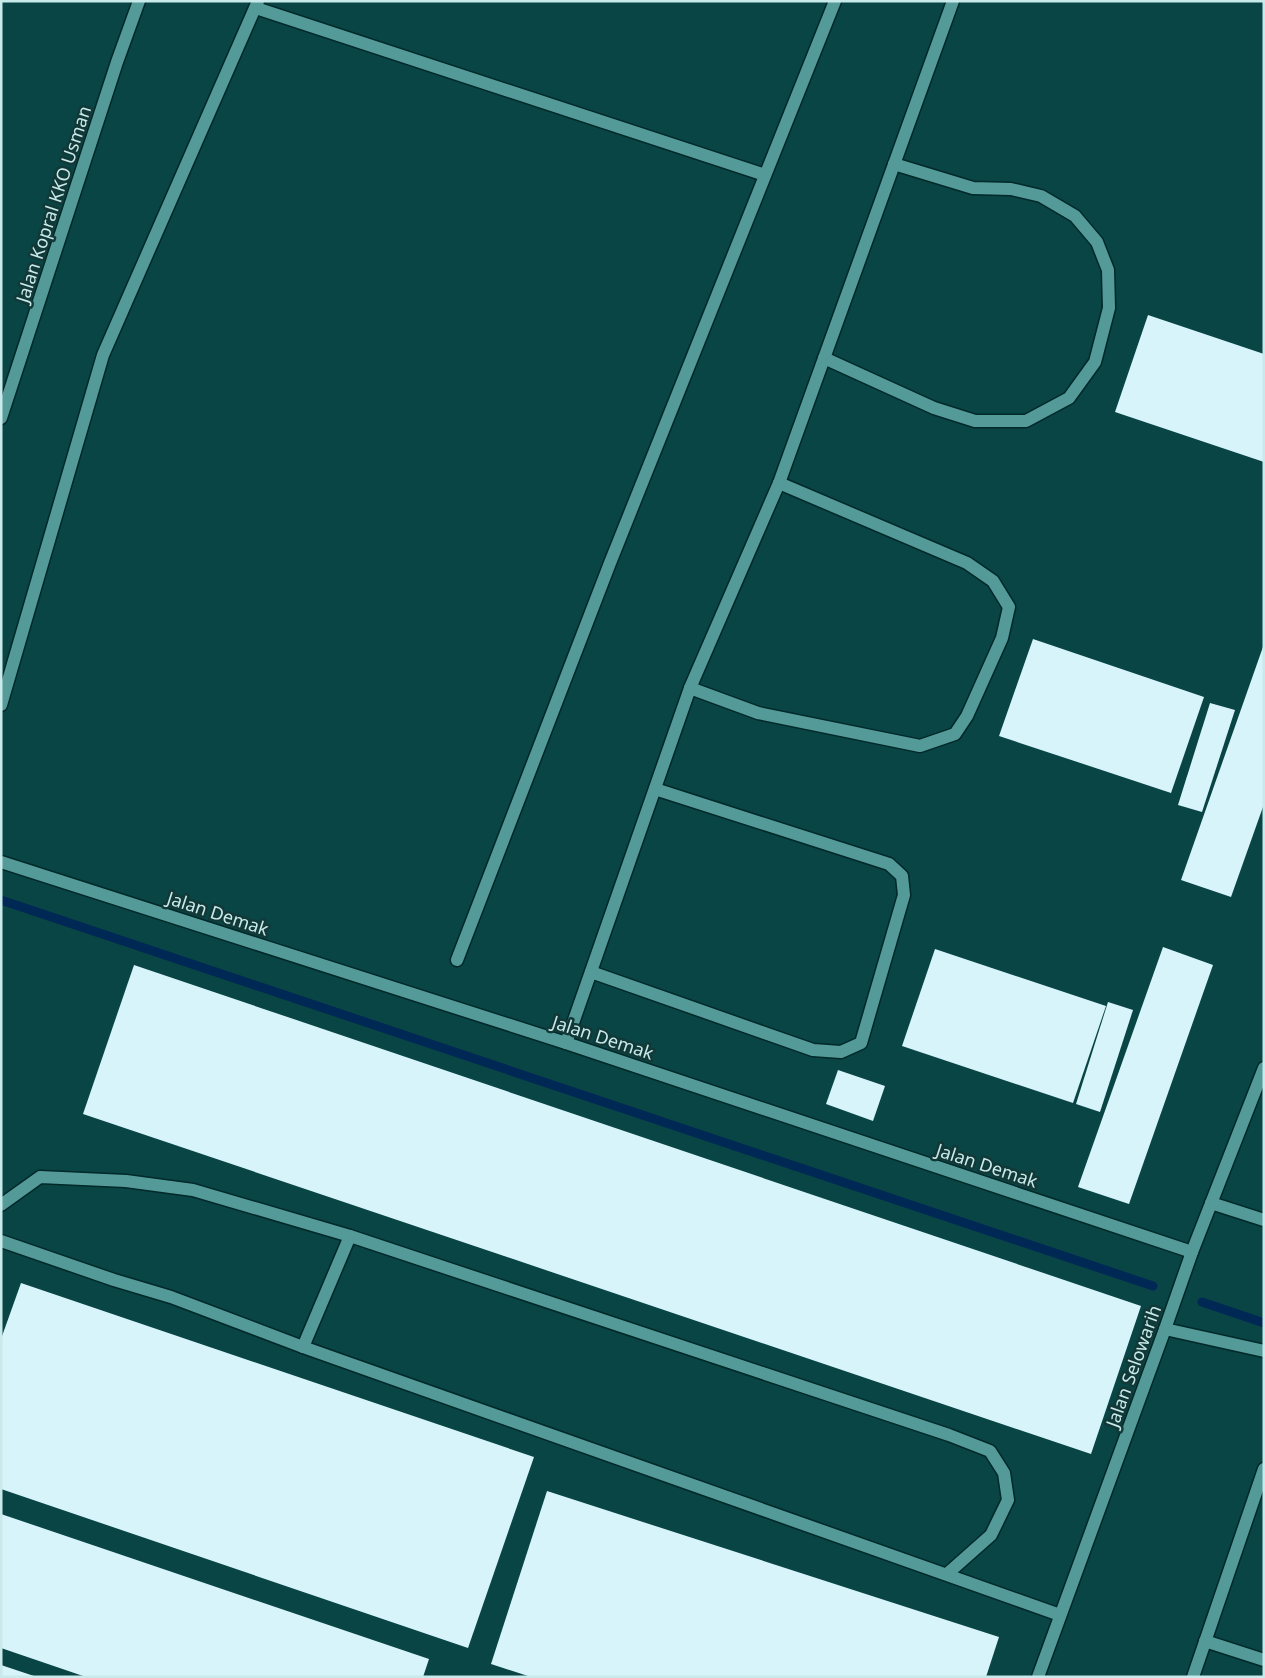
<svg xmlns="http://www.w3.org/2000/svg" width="1265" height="1678" font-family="'Noto Sans',sans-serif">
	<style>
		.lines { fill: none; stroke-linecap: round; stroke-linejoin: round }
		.stream { stroke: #002855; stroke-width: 9 }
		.building { fill: #d8f4fb }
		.service-casing { stroke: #012929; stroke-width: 15 }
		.secondary-casing { stroke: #012929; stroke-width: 15 }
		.service { stroke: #549a99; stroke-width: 12 }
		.secondary { stroke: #549a99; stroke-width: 12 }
		.labels { text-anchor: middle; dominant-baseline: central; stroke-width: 5; stroke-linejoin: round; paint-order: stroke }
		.street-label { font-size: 18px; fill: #c9eaea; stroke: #123838 }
	</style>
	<rect width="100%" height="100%" fill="#094545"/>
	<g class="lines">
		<g class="stream">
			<polyline points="1,900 1153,1286"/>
			<polyline points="1202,1302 1264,1323"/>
		</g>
	</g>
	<g class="building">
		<polygon points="1148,315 1264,354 1264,462 1115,412"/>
		<polygon points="1033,639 1204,697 1171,793 999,736"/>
		<polygon points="1264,644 1264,804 1231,897 1181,880"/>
		<polygon points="1210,703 1235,710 1202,812 1178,805"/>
		<polygon points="1163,947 1213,965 1129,1204 1078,1187"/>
		<polygon points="935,949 1106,1006 1073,1103 902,1046"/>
		<polygon points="134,965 1141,1306 1091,1454 83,1114"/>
		<polygon points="1108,1002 1133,1010 1100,1112 1076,1104"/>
		<polygon points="838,1070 885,1086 873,1121 826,1104"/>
		<polygon points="21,1283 534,1457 468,1648 1,1489 1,1339"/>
		<polygon points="547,1491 999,1637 986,1677 531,1677 491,1664"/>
		<polygon points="1,1514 429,1659 423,1677 86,1677 1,1648"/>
		<polygon points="1,1665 34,1676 34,1677 1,1677"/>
	</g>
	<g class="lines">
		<defs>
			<g id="service">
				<polyline points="256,8 765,175"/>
				<polyline points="824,358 934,408 975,421 1026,421 1069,398 1095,362 1109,308 1108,270 1097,242 1075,216 1041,196 1011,189 973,188 894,164"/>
				<polyline points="1,418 117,62 139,1"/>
				<polyline points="690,688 758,713 920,746 955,734 967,716 1002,638 1009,607 993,581 967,563 779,483"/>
				<polyline points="1,705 103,355 258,1"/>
				<polyline points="457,960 610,563 835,1"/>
				<polyline points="591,972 813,1050 841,1052 861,1043 904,895 902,876 889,864 655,789"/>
				<polyline points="566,1043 690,688 779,483 953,1"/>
				<polyline points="1211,1203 1264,1220"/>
				<polyline points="1,1205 40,1177 126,1181 193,1190 350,1236 949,1435 990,1451 1004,1473 1008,1500 991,1535 947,1574"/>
				<polyline points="1,1241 114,1280 171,1297 303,1347 1060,1615"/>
				<polyline points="1165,1329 1264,1351"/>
				<polyline points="303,1347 350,1236"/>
				<polyline points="1205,1641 1264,1660"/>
				<polyline points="1193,1677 1264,1469"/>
			</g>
			<g id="secondary">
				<polyline points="1,862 566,1043 1192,1252"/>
				<polyline points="1038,1677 1165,1329 1192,1252 1264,1068"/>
			</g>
		</defs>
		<use href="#service" class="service-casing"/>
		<use href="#secondary" class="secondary-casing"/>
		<use href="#service" class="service"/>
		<use href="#secondary" class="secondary"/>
	</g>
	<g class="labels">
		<g class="street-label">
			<text transform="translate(53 204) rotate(-72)">Jalan Kopral KKO Usman</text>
			<text transform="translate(218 913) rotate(18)">Jalan Demak</text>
			<text transform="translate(603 1037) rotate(18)">Jalan Demak</text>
			<text transform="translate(987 1165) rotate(18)">Jalan Demak</text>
			<text transform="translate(1133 1366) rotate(-70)">Jalan Selowarih</text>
		</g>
	</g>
	<rect width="1265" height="1678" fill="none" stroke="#c9eaea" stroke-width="5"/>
</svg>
